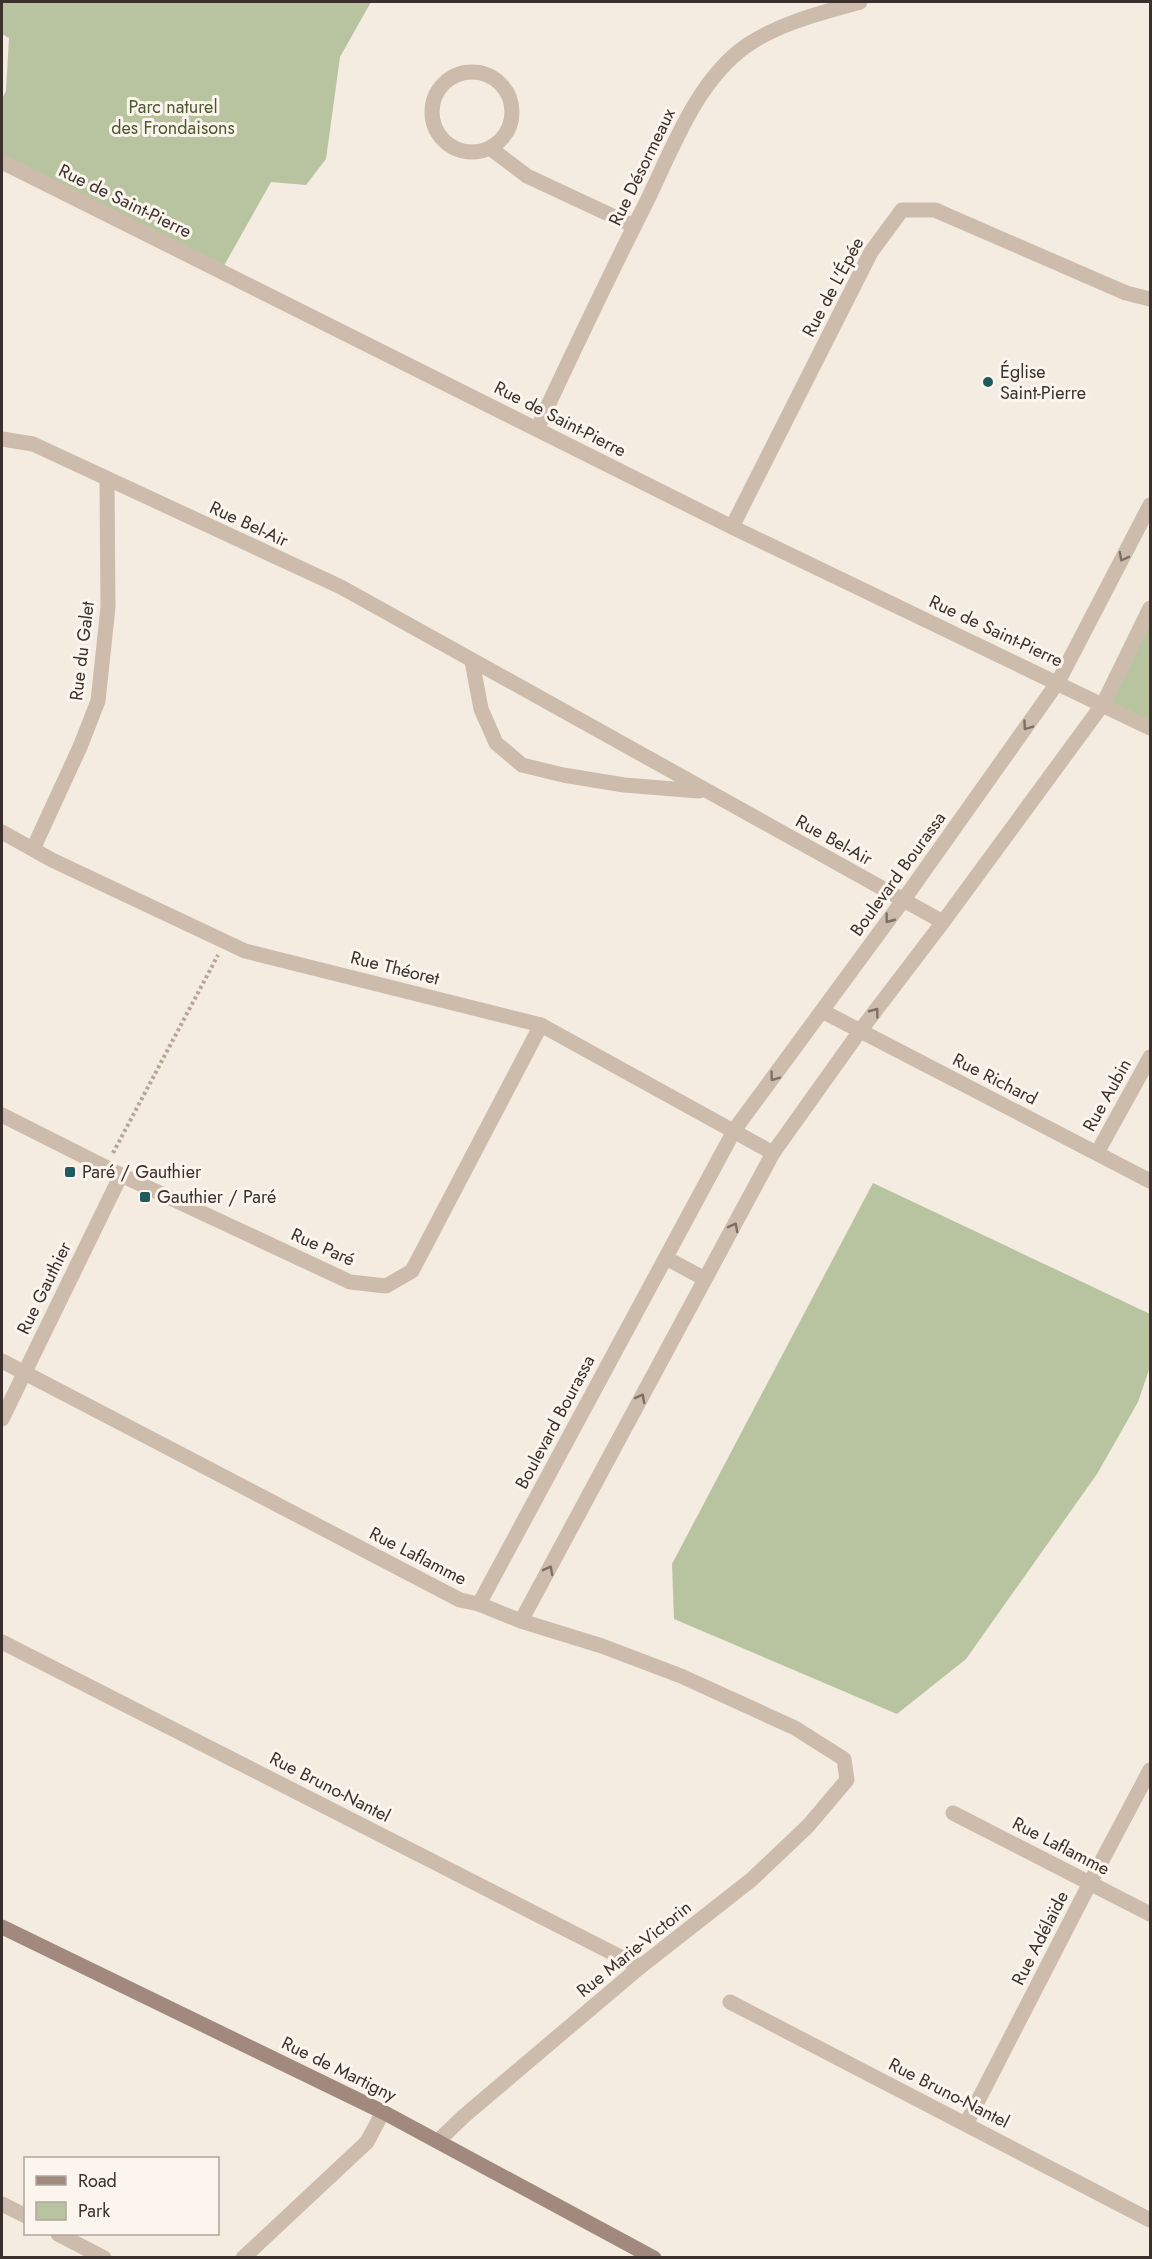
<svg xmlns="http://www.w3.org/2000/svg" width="1152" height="2259" font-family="Jost,sans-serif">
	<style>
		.green { fill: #b8c4a0 }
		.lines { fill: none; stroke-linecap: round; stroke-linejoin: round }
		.path { stroke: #b9a596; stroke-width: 4; stroke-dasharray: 3 3; stroke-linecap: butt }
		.minor { stroke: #cdbbac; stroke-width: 15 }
		.secondary { stroke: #a18a7d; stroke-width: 15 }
		.oneway { stroke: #7d6f65 }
		.poi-dot { fill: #1f5a5e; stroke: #fbf5ee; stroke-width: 2 }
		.labels { text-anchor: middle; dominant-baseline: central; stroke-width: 6; stroke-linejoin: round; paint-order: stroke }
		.park-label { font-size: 18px; fill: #4a5a2e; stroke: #fbf5ee }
		.street-label { font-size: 18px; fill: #3b302b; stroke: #fbf5ee }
		.poi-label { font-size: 18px; fill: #3b302b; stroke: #fbf5ee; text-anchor: start }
	</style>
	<rect width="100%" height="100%" fill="#f4ebe1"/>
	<g class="green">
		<polygon points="2,2 371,2 340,57 326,159 306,185 271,182 221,271 2,162 2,99 6,91 9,38 2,34"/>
		<polygon points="1150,608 1150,728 1103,704"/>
		<polygon points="873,1183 1150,1314 1150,1367 1138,1402 1097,1474 966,1659 897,1714 674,1619 672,1564"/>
	</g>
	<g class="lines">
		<polyline class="path" points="113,1153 218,955"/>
		<g class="minor">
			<circle cx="472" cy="112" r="40"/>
			<polyline points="490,148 527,176 634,226"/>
			<polyline points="2,162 732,527 1150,728"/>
			<path d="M537 429C572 354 607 280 644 207 671 153 695 82 746 46 779 23 821 13 860 2"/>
			<polyline points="2,439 33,444 341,587 943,922"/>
			<polyline points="732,527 871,252 902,210 935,210 1126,293 1150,299"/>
			<polyline points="472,661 481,709 496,743 522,765 563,775 624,785 699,791"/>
			<polyline points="2,832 52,860 245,951 541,1025 773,1153"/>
			<polyline points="33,849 80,747 98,701 108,607 107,480"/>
			<polyline points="822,1011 1150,1181"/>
			<polyline points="2,1115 121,1175 350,1282 386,1286 412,1271 541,1025"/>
			<polyline points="1097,1153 1150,1057"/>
			<polyline points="666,1258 705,1279"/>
			<polyline points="2,1361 460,1600 479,1604 521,1621 602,1646 681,1676 795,1728 844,1759 847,1780 808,1826 751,1880 640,1967 464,2116 438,2141"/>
			<polyline points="2,1419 121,1175"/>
			<polyline points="479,1604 735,1129 907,895 1058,682 1150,505"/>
			<polyline points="521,1621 773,1153 860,1031 943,922 1103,704 1150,608"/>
			<polyline points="2,1642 640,1967"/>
			<polyline points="953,1813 1150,1914"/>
			<polyline points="730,2002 1150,2220"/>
			<polyline points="966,2124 1090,1883 1150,1770"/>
			<polyline points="2,2204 26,2216"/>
			<polyline points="58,2234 104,2258"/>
			<polyline points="243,2258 367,2142 383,2112"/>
		</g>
		<polyline class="secondary" points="2,1927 383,2112 654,2258"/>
	</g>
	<defs><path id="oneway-chevron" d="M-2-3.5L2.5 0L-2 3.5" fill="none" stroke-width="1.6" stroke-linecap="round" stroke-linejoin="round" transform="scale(1.5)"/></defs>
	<g class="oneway">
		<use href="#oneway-chevron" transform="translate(1123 557) rotate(118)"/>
		<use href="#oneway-chevron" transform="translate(1027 726) rotate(125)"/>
		<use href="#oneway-chevron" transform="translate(889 919) rotate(127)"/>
		<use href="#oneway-chevron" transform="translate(875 1012) rotate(-53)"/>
		<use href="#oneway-chevron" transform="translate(774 1077) rotate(126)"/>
		<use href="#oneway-chevron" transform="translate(734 1227) rotate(-62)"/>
		<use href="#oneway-chevron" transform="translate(641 1398) rotate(-62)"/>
		<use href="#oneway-chevron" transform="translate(549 1570) rotate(-62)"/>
	</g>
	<g class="poi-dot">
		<circle cx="988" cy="382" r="6"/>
		<rect x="64" y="1166" width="12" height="12" rx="3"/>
		<rect x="139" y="1191" width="12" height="12" rx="3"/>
	</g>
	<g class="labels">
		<g class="park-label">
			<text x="173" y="107">Parc naturel<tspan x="173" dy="21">des Frondaisons</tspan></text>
		</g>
		<g class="street-label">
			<text transform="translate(642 167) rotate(-64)">Rue Désormeaux</text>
			<text transform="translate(125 201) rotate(26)">Rue de Saint-Pierre</text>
			<text transform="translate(833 287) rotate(-62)">Rue de L'Épée</text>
			<text transform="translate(560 419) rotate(27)">Rue de Saint-Pierre</text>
			<text transform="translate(249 524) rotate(25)">Rue Bel-Air</text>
			<text transform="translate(996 631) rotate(25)">Rue de Saint-Pierre</text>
			<text transform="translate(82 651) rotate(-83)">Rue du Galet</text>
			<text transform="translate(834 840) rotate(29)">Rue Bel-Air</text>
			<text transform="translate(898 874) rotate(-54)">Boulevard Bourassa</text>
			<text transform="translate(395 968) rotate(14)">Rue Théoret</text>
			<text transform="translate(995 1079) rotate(27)">Rue Richard</text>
			<text transform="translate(1107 1095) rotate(-61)">Rue Aubin</text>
			<text transform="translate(323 1247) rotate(24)">Rue Paré</text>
			<text transform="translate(44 1288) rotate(-64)">Rue Gauthier</text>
			<text transform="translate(555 1422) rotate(-62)">Boulevard Bourassa</text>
			<text transform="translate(418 1556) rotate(27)">Rue Laflamme</text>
			<text transform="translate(330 1787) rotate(27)">Rue Bruno-Nantel</text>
			<text transform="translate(1061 1846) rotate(27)">Rue Laflamme</text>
			<text transform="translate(1040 1938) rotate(-63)">Rue Adélaïde</text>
			<text transform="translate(634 1949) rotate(-39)">Rue Marie-Victorin</text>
			<text transform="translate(339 2069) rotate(26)">Rue de Martigny</text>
			<text transform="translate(949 2093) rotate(27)">Rue Bruno-Nantel</text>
		</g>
		<g class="poi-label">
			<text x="1000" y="372">Église<tspan x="1000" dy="21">Saint-Pierre</tspan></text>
			<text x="82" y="1172">Paré / Gauthier</text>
			<text x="157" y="1197">Gauthier / Paré</text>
		</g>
	</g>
	<rect width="1152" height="2259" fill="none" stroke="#3b302b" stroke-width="6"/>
	<rect x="24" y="2157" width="195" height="78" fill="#fbf5ee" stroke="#aea6a0" stroke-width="1.5"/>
	<rect x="36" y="2176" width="30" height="9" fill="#a18a7d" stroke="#aea6a0" stroke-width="1.5"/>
	<text x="78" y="2187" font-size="18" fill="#3b302b">Road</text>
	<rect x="36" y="2202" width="30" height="18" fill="#b8c4a0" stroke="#aea6a0" stroke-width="1.5"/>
	<text x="78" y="2217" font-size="18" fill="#3b302b">Park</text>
</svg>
